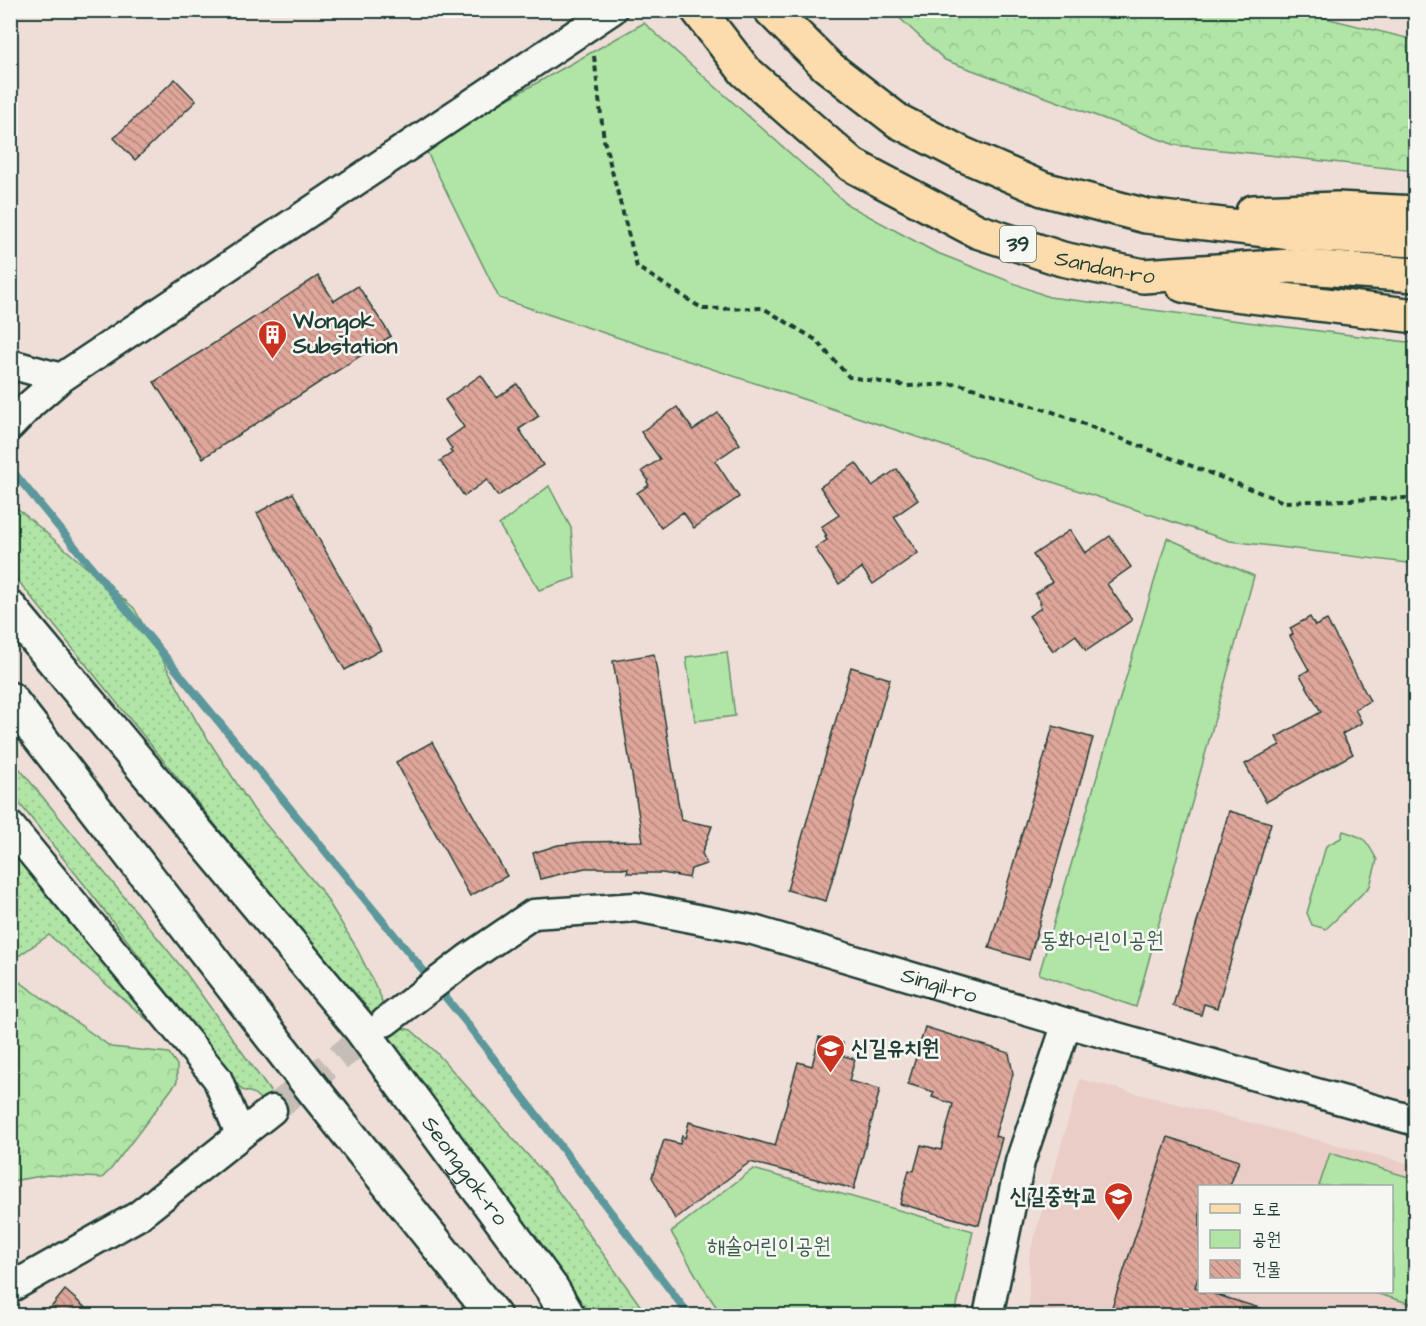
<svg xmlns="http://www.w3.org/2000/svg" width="1426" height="1326" font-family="'Architects Daughter','Poor Story',sans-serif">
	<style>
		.built { fill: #eacdc6; fill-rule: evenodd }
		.grass { fill: url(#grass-dots); stroke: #68916d; stroke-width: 1.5 }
		.forest { fill: url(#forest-crowns); stroke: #68916d; stroke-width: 1.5 }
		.park { fill: #b0e5a6; stroke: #68916d; stroke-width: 1.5 }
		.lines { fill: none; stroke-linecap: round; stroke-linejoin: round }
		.stream { stroke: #5c989b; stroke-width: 8 }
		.building { fill: url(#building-back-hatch); stroke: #1f3d34; stroke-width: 1.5 }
		.minor-tunnel { stroke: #c5beb7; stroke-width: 28; stroke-dasharray: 28 14; stroke-linecap: butt }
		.minor-casing { stroke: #1f3d34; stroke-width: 33 }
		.secondary-casing { stroke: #1f3d34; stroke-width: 38 }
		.primary-casing { stroke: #1f3d34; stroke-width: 38 }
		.path { stroke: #1f3d34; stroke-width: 4; stroke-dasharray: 6 4.5; stroke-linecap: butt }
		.minor { stroke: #f6f6f2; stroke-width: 28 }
		.secondary { stroke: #f6f6f2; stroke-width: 33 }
		.primary { stroke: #fcdcac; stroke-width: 33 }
		.labels { text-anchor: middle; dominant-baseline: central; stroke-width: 5; stroke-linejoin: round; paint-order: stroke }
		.shield { fill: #f6f6f2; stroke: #60746d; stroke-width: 1.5 }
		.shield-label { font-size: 21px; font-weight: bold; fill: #1f3d34 }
		.street-label { font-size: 22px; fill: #1f3d34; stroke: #f6f6f2 }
		.poi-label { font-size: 22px; font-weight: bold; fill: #1f3d34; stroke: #f6f6f2; text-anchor: start }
		.park-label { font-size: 22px; fill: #3c5f4b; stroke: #f6f6f2 }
	</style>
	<defs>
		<pattern id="grass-dots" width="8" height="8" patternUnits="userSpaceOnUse" patternTransform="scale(1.5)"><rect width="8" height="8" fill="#b0e5a6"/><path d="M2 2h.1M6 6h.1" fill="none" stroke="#97c590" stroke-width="1.8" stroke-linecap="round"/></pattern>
		<pattern id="forest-crowns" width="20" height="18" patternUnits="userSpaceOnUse" patternTransform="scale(1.5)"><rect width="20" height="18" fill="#b0e5a6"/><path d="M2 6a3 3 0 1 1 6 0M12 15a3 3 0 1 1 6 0" fill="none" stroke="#97c590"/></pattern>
		<pattern id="building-back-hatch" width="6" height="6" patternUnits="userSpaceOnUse" patternTransform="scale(1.5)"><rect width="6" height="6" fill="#dfa69b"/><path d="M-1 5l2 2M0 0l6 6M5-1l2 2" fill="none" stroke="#b4887f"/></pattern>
	</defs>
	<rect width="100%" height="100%" fill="#efded8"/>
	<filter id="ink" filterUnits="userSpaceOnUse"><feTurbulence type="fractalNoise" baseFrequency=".0167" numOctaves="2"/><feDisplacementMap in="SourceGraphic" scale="12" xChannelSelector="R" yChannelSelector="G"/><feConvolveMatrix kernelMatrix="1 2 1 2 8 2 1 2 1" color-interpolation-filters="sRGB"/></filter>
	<g filter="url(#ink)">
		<path class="built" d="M1080 1079 1415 1165V1315H1029V1256ZM1200 1186H1392V1292H1200Z"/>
		<g class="grass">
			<polygon points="10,502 134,608 198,724 254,810 323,893 355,945 381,997 383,1012 394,1026 411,1030 435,1051 550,1180 647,1315 581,1315 321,959 210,818 11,572"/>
			<polygon points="10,757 183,969 272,1094 264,1102 253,1093 242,1090 234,1080 87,888 11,793"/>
			<polygon points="10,848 151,1023 49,935 11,961"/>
		</g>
		<g class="forest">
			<polygon points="892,11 1297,11 1415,40 1415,171 1175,145 945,60"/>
			<polygon points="11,979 17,980 111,1047 169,1053 177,1065 177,1082 111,1169 102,1178 48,1175 11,1181"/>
		</g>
		<g class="park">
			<polygon points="644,23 848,205 935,252 1049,297 1415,343 1415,564 1230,541 499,298 424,146"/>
			<polygon points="549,486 571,528 575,578 539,590 499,525"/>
			<polygon points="1167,538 1254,576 1136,1007 1039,974"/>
			<polygon points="727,652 735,716 695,721 686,657"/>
			<path d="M1343 831C1366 838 1366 839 1377 860L1370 886 1326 929 1312 925 1307 913 1326 846 1341 838Z"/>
			<polygon points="1330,1153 1415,1179 1415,1305 1372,1292 1392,1292 1392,1186 1319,1186"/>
			<polygon points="753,1169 973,1231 955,1315 722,1315 704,1289 671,1232"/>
		</g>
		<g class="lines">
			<polyline class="stream" points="10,468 465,1021 690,1316"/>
		</g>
		<g class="building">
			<polygon points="175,79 196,101 135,160 114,138"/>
			<polygon points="318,276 334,301 358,286 391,336 203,458 154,382"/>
			<polygon points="481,375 497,398 517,384 539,416 519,429 543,465 498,496 487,480 464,496 440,461 452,453 450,450 452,449 446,440 464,427 445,400"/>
			<polygon points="677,407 693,430 718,413 740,444 715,461 739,497 694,528 683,512 661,528 637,493 649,485 647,482 648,480 642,471 660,459 641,432"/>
			<polygon points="856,463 872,486 897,469 918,500 894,517 918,553 873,584 862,568 839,584 815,548 827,540 825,537 827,536 821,527 839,515 820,487"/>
			<polygon points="293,493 381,650 345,670 257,513"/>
			<polygon points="1070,530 1085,553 1110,536 1131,567 1107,584 1132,620 1086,651 1076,635 1053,651 1029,616 1041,608 1039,604 1041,603 1035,594 1052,582 1033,555"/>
			<polygon points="1310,617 1315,626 1327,620 1370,701 1355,709 1362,723 1342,734 1353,754 1266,802 1245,764 1280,745 1276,737 1321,712 1300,675 1309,670 1290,636 1293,634 1290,628"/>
			<polygon points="654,654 681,820 712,826 702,853 706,864 691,869 689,878 662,873 627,873 628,868 622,869 622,868 585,868 540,879 533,853 558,845 583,842 643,841 613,661"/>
			<polygon points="851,667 890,679 826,901 787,890"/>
			<polygon points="1053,726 1093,738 1029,960 989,948"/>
			<polygon points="432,742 507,876 470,896 396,762"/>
			<polygon points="1229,811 1271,823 1217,1008 1204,1004 1201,1015 1173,1006"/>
			<polygon points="925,1027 1009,1053 1013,1074 995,1136 1002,1138 979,1225 900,1204 909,1170 914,1171 921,1145 941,1150 953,1104 932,1097 934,1092 908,1084"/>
			<polygon points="819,1037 843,1043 840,1055 855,1059 849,1081 880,1089 854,1189 750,1162 675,1219 652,1177 664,1140 680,1144 682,1136 685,1138 689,1122 775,1146 798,1062 812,1066"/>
			<polygon points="1168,1137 1239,1161 1230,1186 1200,1186 1200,1272 1195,1287 1200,1289 1200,1292 1208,1292 1269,1311 1268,1316 1129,1316 1111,1310"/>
			<polygon points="65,1290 95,1316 44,1316"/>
		</g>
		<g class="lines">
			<polyline class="minor-tunnel" points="272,1110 383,1023"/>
			<defs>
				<g id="minor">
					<polyline points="10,364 61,378"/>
					<polyline points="10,426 31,404 61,378 612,10"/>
					<polyline points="10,826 217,1078 240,1134"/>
					<path id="s1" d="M385 1022 467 959 533 914 636 907 753 930 1067 1023 1416 1121"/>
					<polyline points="10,1288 138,1216 272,1110"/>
					<polyline points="988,1316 1020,1162 1067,1023"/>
				</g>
				<g id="secondary">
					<path id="s2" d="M10 608 361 1029 552 1289 568 1316"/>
					<polyline points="10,699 296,1068 494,1316"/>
				</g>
				<g id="primary">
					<path id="s3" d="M698 10 745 71 852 165 977 231 1062 259 1143 276 1291 266 1416 275"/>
					<polyline points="771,10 827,66 898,121 962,154 1043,189 1146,216 1300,234 1416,240"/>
					<polyline points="1253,212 1337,209 1416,213"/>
					<polyline points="1183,285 1218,292 1416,316"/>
				</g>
			</defs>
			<use href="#minor" class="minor-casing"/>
			<use href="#secondary" class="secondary-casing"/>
			<use href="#primary" class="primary-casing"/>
			<polyline class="path" points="594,56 604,140 637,267 703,309 763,308 816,340 849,377 907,386 959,384 1053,412 1284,502 1410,498 1416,500"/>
			<use href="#minor" class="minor"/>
			<use href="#secondary" class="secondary"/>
			<use href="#primary" class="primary"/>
		</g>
	</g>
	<defs>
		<symbol id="building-pin" viewBox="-11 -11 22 30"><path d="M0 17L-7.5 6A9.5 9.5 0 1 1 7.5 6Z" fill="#c8321e" stroke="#f6f6f2"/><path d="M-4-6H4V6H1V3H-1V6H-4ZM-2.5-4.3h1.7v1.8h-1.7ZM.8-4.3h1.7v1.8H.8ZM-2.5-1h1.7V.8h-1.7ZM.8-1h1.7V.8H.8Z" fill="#fff"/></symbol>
		<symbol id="school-pin" viewBox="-11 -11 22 30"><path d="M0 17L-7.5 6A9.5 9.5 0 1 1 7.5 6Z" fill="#c8321e" stroke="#f6f6f2"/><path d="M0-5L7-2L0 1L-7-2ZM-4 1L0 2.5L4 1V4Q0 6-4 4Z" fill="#fff"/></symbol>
	</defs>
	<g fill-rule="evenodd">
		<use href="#building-pin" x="256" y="318" width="33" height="45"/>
		<use href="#school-pin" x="814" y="1032" width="33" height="45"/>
		<use href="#school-pin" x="1102" y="1180" width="33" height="45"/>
	</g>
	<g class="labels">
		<rect class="shield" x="1000" y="226" width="36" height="36" rx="4.5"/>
		<g class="shield-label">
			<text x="1018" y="244">39</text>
		</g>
		<g class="street-label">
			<text stroke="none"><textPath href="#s3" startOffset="494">Sandan-ro</textPath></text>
			<text stroke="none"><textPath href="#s1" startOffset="600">Singil-ro</textPath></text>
			<text stroke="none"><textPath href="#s2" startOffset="724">Seonggok-ro</textPath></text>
		</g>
		<g class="poi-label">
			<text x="293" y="321">Wongok<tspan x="293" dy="25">Substation</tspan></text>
			<text x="851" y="1048">신길유치원</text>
			<text x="1098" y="1196" text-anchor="end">신길중학교</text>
		</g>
		<g class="park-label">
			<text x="1102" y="940">동화어린이공원</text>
			<text x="769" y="1246">해솔어린이공원</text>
		</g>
	</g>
	<rect width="1426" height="1326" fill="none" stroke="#f6f6f2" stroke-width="36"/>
	<rect x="18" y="18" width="1390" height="1290" fill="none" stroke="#1f3d34" stroke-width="2" filter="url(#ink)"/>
	<rect x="1198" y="1185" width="195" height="108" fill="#f6f6f2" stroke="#a0aca6" stroke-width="1.5"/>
	<rect x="1210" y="1204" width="30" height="9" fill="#fcdcac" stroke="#a0aca6" stroke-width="1.5"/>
	<text x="1252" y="1215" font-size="18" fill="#1f3d34">도로</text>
	<rect x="1210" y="1230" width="30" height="18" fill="#b0e5a6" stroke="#a0aca6" stroke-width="1.5"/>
	<text x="1252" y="1245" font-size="18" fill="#1f3d34">공원</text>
	<rect x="1210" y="1260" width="30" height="18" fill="url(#building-back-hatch)" stroke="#a0aca6" stroke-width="1.5"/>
	<text x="1252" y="1275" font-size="18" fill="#1f3d34">건물</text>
</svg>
